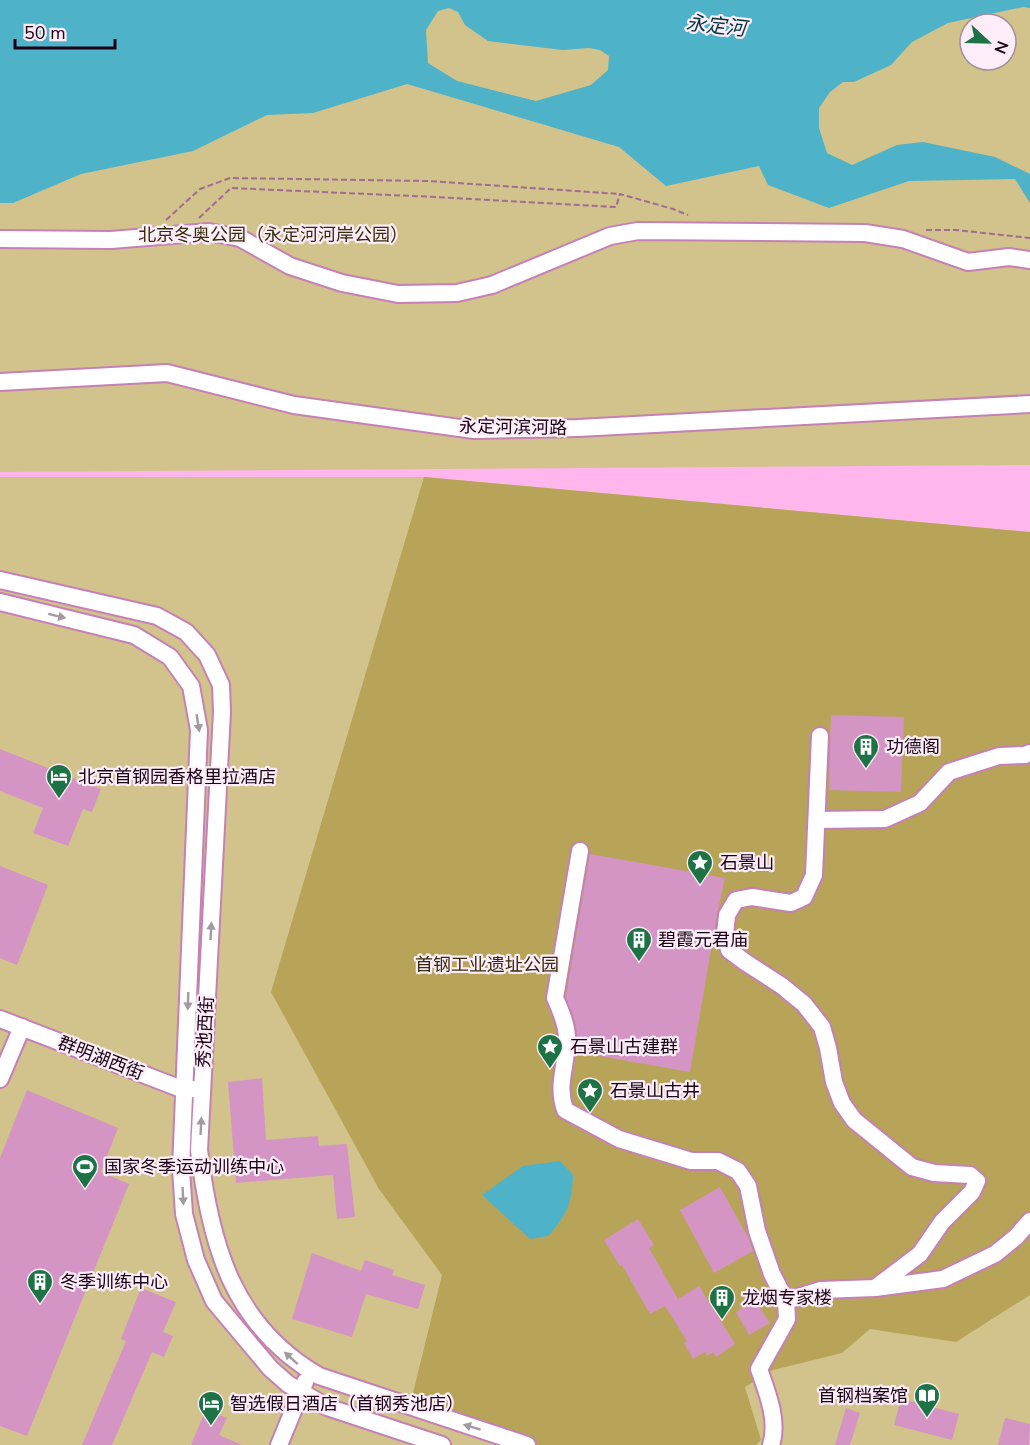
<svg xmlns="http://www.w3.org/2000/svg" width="1030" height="1445" font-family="'Nunito Sans','Noto Sans SC',sans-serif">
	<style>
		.green { fill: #d1c38b; fill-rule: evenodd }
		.forest { fill: #b7a459 }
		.water { fill: #4eb2c9; fill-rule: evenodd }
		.building { fill: #d495c5 }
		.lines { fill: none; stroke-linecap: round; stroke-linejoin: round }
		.minor-casing { stroke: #c581b5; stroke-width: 20 }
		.path { stroke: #a06c93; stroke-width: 2; stroke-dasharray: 6 3; stroke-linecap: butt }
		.minor { stroke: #fff; stroke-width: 16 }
		.oneway { fill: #a39aa1 }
		.labels { text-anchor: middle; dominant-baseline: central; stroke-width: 4.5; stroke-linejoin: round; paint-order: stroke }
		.park-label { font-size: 18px; fill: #342c0a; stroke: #fcedf8 }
		.street-label { font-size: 18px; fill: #190214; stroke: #fcedf8 }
		.poi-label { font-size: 18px; fill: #190214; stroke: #fcedf8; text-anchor: start }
		.water-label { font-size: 20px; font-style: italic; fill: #04353f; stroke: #fcedf8 }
	</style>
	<rect width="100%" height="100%" fill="#ffb6ed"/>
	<g class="green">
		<path d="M0 0H1030V465L0 472ZM970 24H1006V60H970Z"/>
		<polygon points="0,477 424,477 1030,532 1030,1445 0,1445"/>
	</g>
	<polygon class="forest" points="424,477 1030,532 1030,1295 956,1342 870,1329 842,1353 773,1370 745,1387 761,1440 756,1445 536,1445 409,1409 442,1275 379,1189 271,992"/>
	<g class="water">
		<path d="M0 0H1030V8L1023 7 948 23 912 42 891 65 854 82H843L830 92 819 108V128L827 153 852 165 897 145 923 142 995 157 1030 174V203L1015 179 909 181 829 208 768 185 759 166 666 186 619 147 407 84 313 113 267 115 193 151 81 174 13 203H0ZM449 8 458 12 465 25 488 41 563 50 589 48 600 50 609 56 608 70 591 85 536 101 457 81 428 63 426 30 438 11Z"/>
		<path d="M560 1161 573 1175C572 1203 567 1215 548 1236L530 1239 482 1195 523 1166Z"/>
	</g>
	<g class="building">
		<polygon points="831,715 904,717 901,792 829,790"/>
		<polygon points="0,749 101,789 92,812 83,809 68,846 33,833 43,808 0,791"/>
		<polygon points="590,854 725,878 717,914 690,1072 577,1052 576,1026 566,997"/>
		<polygon points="0,866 48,885 17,965 0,958"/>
		<polygon points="262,1078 266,1140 318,1136 319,1146 347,1144 355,1217 337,1219 333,1175 236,1183 228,1082"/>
		<polygon points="27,1090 118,1128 101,1172 129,1184 27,1436 0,1426 0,1158"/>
		<polygon points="720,1187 749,1239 753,1251 714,1273 680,1210"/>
		<polygon points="638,1219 654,1245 649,1248 678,1299 699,1286 735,1344 716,1357 713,1352 707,1356 705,1352 693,1359 684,1343 687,1341 665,1306 650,1314 622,1265 620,1266 604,1240"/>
		<polygon points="312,1253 361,1271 365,1260 394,1270 392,1275 425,1285 418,1309 366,1294 352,1337 292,1319"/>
		<polygon points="141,1288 176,1302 163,1332 173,1336 164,1357 152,1352 112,1445 82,1445 126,1341 121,1339"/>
		<polygon points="755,1300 770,1323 749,1335 736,1312"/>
		<polygon points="901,1399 959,1414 952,1440 894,1425"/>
		<polygon points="846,1408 860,1413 850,1445 835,1445"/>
		<polygon points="206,1409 227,1418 219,1435 242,1445 191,1445"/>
		<polygon points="1005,1418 1030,1424 1029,1445 998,1445"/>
	</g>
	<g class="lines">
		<defs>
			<g id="minor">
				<polyline points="0,239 111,240 209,232 240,238 290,266 342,283 398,294 457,293 492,285 610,236 638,231 865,233 903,239 968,262 1009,257 1030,260"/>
				<polyline points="0,382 167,373 294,405 474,430 578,428 1030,404"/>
				<path d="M0 580 157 616 186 632 207 655 221 685 222 712 199 1150C210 1243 232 1326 319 1376L527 1445"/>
				<polyline points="0,602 134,635 170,657 191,686 199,730 181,1169 184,1214 196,1260 214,1301 270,1368 288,1384 327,1407 442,1445"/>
				<polyline points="817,820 885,819 920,803 949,772 999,756 1025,755 1030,753"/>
				<path d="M580 851 555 998C561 1011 567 1025 567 1039 567 1066 556 1084 565 1110L619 1139 691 1161H718L738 1171 748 1186 757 1231 772 1274 786 1301"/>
				<polyline points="0,1019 184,1090 193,1089"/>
				<polyline points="0,1079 22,1027"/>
				<polyline points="875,1288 943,1279 995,1254 1016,1237 1030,1221"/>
				<polyline points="279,1445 305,1382"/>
				<path d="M771 1445C779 1421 767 1392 759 1369L787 1319 786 1301 821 1290 875 1288 920 1254 942 1222 972 1192 977 1181 970 1175 934 1173 912 1167 854 1120 842 1103 834 1082 828 1048 822 1027 804 1004 782 986 745 962 729 950 725 934 727 915 736 900 752 897 791 903 804 897 814 875 820 736"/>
			</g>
		</defs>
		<use href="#minor" class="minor-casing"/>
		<g class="path">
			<polyline points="199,218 231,188 436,197 616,207 620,194 673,209 688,215"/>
			<polyline points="166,220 200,189 230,178 428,181 620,194"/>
			<polyline points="926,230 956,230 1030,238"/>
		</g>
		<use href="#minor" class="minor"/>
	</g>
	<defs><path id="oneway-solid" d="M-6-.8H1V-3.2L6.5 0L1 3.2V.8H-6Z" transform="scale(1.5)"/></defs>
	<g class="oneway">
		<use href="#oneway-solid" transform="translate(57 616) rotate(14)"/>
		<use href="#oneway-solid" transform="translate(198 723) rotate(81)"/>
		<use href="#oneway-solid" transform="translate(211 931) rotate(-87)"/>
		<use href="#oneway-solid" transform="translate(188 1001) rotate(92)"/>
		<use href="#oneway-solid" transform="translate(201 1126) rotate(-87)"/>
		<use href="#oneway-solid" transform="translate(183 1196) rotate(87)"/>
		<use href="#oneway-solid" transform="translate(291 1358) rotate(-138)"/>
		<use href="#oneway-solid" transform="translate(472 1427) rotate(-163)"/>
	</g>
	<defs>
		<symbol id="building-pin" viewBox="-11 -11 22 30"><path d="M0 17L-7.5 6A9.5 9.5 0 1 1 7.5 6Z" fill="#1d7346" stroke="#fcedf8"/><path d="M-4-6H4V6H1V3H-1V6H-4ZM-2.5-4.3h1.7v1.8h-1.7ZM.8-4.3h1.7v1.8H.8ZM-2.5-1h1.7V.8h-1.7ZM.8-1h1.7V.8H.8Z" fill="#fff"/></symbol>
		<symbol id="hotel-pin" viewBox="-11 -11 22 30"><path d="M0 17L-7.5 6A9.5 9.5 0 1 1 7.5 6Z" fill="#1d7346" stroke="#fcedf8"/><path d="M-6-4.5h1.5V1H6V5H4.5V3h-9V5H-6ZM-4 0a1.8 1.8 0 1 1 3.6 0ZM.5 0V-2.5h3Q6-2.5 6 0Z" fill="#fff"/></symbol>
		<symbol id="sight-pin" viewBox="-11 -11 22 30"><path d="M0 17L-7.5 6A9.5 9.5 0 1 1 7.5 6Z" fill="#1d7346" stroke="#fcedf8"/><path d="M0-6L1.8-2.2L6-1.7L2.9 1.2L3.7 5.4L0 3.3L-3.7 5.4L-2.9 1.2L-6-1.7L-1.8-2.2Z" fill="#fff"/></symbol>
		<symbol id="stadium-pin" viewBox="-11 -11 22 30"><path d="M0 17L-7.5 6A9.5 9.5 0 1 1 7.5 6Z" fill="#1d7346" stroke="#fcedf8"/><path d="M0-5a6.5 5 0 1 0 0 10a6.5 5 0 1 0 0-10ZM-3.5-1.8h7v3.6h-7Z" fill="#fff"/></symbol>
		<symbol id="library-pin" viewBox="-11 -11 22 30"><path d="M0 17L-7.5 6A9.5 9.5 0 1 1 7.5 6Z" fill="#1d7346" stroke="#fcedf8"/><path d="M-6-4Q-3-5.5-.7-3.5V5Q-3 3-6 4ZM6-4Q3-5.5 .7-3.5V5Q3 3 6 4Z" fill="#fff"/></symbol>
	</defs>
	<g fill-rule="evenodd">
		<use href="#building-pin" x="851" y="732" width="30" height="40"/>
		<use href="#hotel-pin" x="44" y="762" width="30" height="40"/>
		<use href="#sight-pin" x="685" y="848" width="30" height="40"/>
		<use href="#building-pin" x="624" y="925" width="30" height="40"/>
		<use href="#sight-pin" x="535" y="1032" width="30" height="40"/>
		<use href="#sight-pin" x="575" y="1076" width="30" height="40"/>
		<use href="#stadium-pin" x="70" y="1152" width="30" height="40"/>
		<use href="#building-pin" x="25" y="1267" width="30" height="40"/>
		<use href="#building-pin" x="707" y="1283" width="30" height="40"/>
		<use href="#library-pin" x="912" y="1381" width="30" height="40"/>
		<use href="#hotel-pin" x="196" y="1389" width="30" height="40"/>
	</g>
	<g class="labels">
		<g class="park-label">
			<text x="273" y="235">北京冬奥公园（永定河河岸公园）</text>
			<text x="487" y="965">首钢工业遗址公园</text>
		</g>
		<g class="street-label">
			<text transform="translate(513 427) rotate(1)">永定河滨河路</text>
			<text transform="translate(205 1032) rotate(-87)">秀池西街</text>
			<text transform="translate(101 1058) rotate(21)">群明湖西街</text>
		</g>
		<g class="poi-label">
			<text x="886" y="747">功德阁</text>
			<text x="78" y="777">北京首钢园香格里拉酒店</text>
			<text x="720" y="863">石景山</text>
			<text x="658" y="940">碧霞元君庙</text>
			<text x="570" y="1047">石景山古建群</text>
			<text x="610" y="1091">石景山古井</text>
			<text x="104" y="1167">国家冬季运动训练中心</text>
			<text x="60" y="1282">冬季训练中心</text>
			<text x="742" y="1298">龙烟专家楼</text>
			<text x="908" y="1396" text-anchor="end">首钢档案馆</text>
			<text x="230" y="1404">智选假日酒店（首钢秀池店）</text>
		</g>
		<g class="water-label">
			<text transform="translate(716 26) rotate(6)">永定河</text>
		</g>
	</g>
	<g transform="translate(988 42) rotate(112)"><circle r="28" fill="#fcedf8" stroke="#a18f9d" stroke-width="1.5"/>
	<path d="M0-4.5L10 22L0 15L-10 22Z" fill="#1d7346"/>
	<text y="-9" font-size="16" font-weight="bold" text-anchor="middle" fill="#190214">N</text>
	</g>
	<path d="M15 39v9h100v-9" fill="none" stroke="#190214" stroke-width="3"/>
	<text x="24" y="39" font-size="18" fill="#190214" stroke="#fcedf8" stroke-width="4.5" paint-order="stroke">50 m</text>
</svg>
